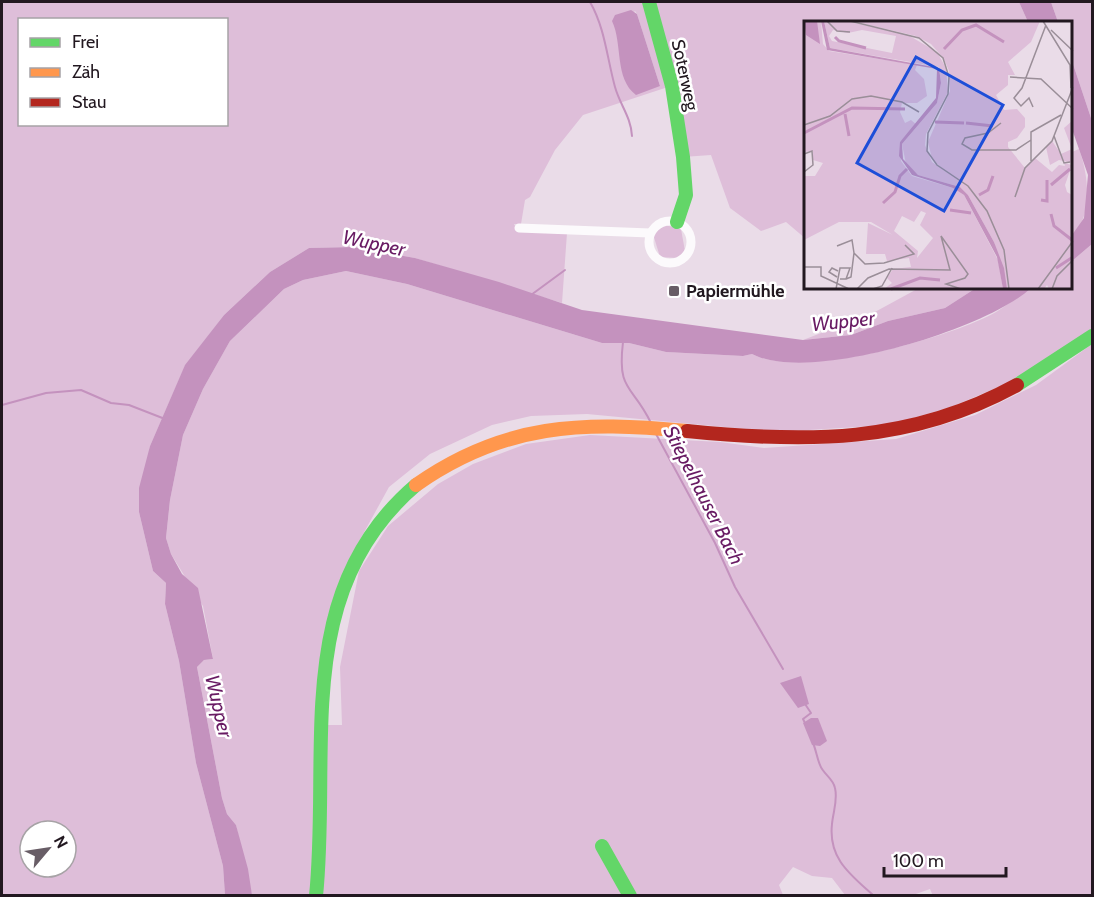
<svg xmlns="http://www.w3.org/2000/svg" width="1094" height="897" font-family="Cabin,sans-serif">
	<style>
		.green { fill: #debed9; fill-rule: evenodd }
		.water { fill: #c492be }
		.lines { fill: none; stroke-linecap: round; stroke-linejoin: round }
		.stream { stroke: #c492be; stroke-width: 2 }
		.street { stroke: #fcfafc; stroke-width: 9 }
		.fast { stroke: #63d668; stroke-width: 14 }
		.slow { stroke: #ff974d; stroke-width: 14 }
		.jam { stroke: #b3261e; stroke-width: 14 }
		.poi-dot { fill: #685d66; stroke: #fff; stroke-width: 2 }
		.labels { text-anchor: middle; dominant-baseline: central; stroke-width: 5; stroke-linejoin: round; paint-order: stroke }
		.street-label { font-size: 18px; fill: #221820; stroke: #fff }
		.poi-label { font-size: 18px; font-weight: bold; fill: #221820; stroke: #fff; text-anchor: start }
		.water-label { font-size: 20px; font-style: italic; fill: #681a63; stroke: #fff }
		.inset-river { fill: none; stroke: #c492be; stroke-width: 3 }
		.inset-road { fill: none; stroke: #9a8e98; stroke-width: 1.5 }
		.view { fill: #1d4ed8; fill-opacity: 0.15; stroke: #1d4ed8; stroke-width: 3 }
		.inset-edge { fill: none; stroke: #221820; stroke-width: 3 }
	</style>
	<rect width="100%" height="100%" fill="#eadce8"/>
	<g class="green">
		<path d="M2 2H1019L1028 22H806V239L786 222 761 231 730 208 711 155 683 157 671 86 583 115 555 150 530 197 525 200 521 224H514L517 230 567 233 562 303 415 258 353 247 309 248 270 272 224 315 185 366 150 446 139 512 153 571 166 583 165 604 179 661 196 763 223 866 225 895 2 896ZM635 11 637 14 660 86 619 44 618 32ZM20 20H226V124H20ZM30 831H66V867H30Z"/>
		<polygon points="1051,2 1092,2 1092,121 1072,61 1072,22 1058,22"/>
		<path d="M1079 149C1088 173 1094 216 1072 235V152Z"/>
		<polygon points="665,225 681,229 685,251 677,258 660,257 653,234"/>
		<path d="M1092 244V329L1053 358 1008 383 951 407 889 425 777 432 587 414 531 416 492 425 430 454 389 487 351 556 318 725H342L340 667 359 571 388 526 438 484 473 464 526 444 590 435 720 442 764 448 896 439 975 415 1036 385 1092 344V895L933 896 930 889 913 895H845L832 878 812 876 793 867 779 885 783 895H252L236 825 227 814 222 798 197 667 204 660 213 659 203 606 171 554 166 538 170 500 183 435 203 389 230 341 284 289 303 280 346 271 407 284 602 343H629L666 352 743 356 752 354C800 380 950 338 996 312 1006 306 1021 293 1030 288 1040 284 1061 288 1072 288V261Z"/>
		<polygon points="919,288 976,288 945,308 888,321 851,335 803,340 873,313"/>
	</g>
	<g class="water">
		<polygon points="1019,2 1051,2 1058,22 1028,22"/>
		<path d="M631 10 637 14 660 86 636 95C614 78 623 44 612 21L615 15Z"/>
		<polygon points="1072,61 1092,121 1092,244 1072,261 1072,235 1084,218 1088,175 1072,129"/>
		<path d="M353 247 415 258 499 282 582 310 803 340 851 335 888 321 945 308 976 288H1031C986 330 808 384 752 354L743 356 666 352 629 343H602L407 284 346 271 303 280 284 289 230 341 203 389 183 435 170 500 166 538 171 554 182 574 198 588 213 659 204 660 197 667 222 798 227 814 236 825 248 869 252 895H225L223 866 196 763 179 661 165 604 166 583 153 571 139 512V488L150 446 185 365 224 315 270 272 309 248Z"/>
		<polygon points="801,676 809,704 798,708 780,683"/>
		<polygon points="811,718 818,718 827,741 820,746 812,745 803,723"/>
	</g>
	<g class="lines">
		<g class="stream">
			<path d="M590 2C605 28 607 58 615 87 620 105 631 117 632 136"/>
			<polyline points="531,295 565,270"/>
			<path d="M623 342C617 392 632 384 651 423"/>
			<polyline points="2,405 46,393 81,390 111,403 129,405 165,419"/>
			<polyline points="656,434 715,543 735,587 783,669"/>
			<polyline points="805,704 811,713 803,719 805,723"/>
			<path d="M813 743C816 750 817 758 820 765 823 774 833 778 835 788 838 801 833 812 832 824 828 859 851 875 874 896"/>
		</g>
		<g class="street">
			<circle cx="670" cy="242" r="21"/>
			<polyline points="519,228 650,233"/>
		</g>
		<g class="fast">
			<polyline points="649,2 672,86 683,157 686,195 677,222"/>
			<polyline points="1017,385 1092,336"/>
			<polyline points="602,846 630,896"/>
			<path d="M316 896C331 751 290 592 416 485"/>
		</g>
		<path class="slow" d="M416 485C504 423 583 421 687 431"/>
		<path class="jam" d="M687 431C805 443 910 444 1017 385"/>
	</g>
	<rect class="poi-dot" x="668" y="285" width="12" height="12" rx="3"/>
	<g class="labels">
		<g class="street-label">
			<text transform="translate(685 75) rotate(78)">Soterweg</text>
		</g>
		<g class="poi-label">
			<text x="686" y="291">Papiermühle</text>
		</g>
		<g class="water-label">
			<text transform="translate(374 243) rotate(12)">Wupper</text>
			<text transform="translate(843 321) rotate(-6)">Wupper</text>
			<text transform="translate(704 495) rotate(63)">Stiepelhauser Bach</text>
			<text transform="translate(219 706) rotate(77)">Wupper</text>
		</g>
	</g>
	<g transform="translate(804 21)">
		<rect width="268" height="268" fill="#eadce8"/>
		<path d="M0 0H17L19 23 25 30 113 44 111 49 120 58 123 75 113 82H98L96 91 101 102 107 99 113 104 96 121 97 140 108 155 149 167 160 174 194 239 199 268H80L88 262 83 257 89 248 107 246 105 237 83 240 81 233H62L64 202 89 214 67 201H35L0 219V155H11L19 142 9 139V130L0 131ZM117 190 122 192 116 204 129 217 113 237 114 230 90 210 98 195 110 201ZM20 0H42L104 14 133 31 142 47 144 71 122 113 121 124 128 141 141 150 128 138 124 121 146 70 145 50 140 38 127 23 112 15 48 0H236L227 21 204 41 211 54H204V64L192 74 200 89 213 88 221 97V106L213 117 204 121V126L221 147 231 137 248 151 255 144 261 145 260 142 268 144 261 164 263 171 268 174V268H245L243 264 240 268H203L190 221 164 174 156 166 114 154 102 143 98 123 133 82 137 62 135 46 26 27ZM29 9 44 12 58 9 92 15 88 32 28 20 25 15ZM268 100V142L255 139 246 144 242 126 248 120 257 133 268 128 260 107Z" fill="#debed9" fill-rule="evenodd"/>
		<path d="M0 0H13L16 23 2 14ZM17 0H20L26 27 135 47 137 62 133 82 98 123 99 138 114 154 156 166 164 174 190 221 200 247 203 268H199L193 236 160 174 149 167 108 154 95 135 96 121 132 77 133 48 23 29Z" fill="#c492be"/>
		<path class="inset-river" d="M31 16 35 20 62 27M140 28 158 9 172 4 200 21M41 93 45 115M131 101 160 102M162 102 189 105M0 112 48 87 101 88M247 164 266 148M175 174 184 169 189 155M237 179 243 180V159M79 182 91 171 96 155 103 148M146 189 167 192M247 193 250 205 268 219M252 247 269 236M87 268 116 257 136 259"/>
		<path class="inset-road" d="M23 0 33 10 46 11M46 0 115 17 139 37 145 56 144 73 124 112 123 130 133 144 164 165 183 190 200 229 205 268M239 0 266 44 267 67M247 9 269 30M206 56 237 58 269 88M229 86 225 77 217 85 210 77 218 67 242 4M197 102 184 112 161 117 158 123 168 129H212L227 119M0 104 26 95 48 78 67 75 98 81 115 91M250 115 260 142 266 141M0 133 8 130 9 144 0 151M227 140V111L257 94M211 176 221 147 248 120 269 66M33 225 48 219 50 232M0 246H17V255L45 268M33 256 25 251 28 247 34 250M42 258 47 256 50 232 61 243 80 242 110 233 101 224M32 268 36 247H46L42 258H36M53 268 64 257 85 248 146 249 137 215 164 253 161 257 142 263 157 268M69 268 78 265 88 247M234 268 269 220M248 268 253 255 269 239"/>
		<path class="view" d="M112 36 199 84 140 190 53 142Z"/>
		<rect width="268" height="268" class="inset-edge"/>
	</g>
	<rect width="1094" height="897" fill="none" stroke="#221820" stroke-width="6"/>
	<rect x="18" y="18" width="210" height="108" fill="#ffffff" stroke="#a7a3a6" stroke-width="1.5"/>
	<rect x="30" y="38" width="30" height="9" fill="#63d668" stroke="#a7a3a6" stroke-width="1.5"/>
	<text x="72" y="48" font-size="18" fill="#221820">Frei</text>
	<rect x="30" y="68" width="30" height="9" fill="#ff974d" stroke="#a7a3a6" stroke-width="1.5"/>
	<text x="72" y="78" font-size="18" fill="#221820">Zäh</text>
	<rect x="30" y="98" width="30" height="9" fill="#b3261e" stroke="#a7a3a6" stroke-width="1.5"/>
	<text x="72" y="108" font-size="18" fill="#221820">Stau</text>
	<g transform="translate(48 849) rotate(61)"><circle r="28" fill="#ffffff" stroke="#a7a3a6" stroke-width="1.5"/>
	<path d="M0-4.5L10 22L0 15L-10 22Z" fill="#685d66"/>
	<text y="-9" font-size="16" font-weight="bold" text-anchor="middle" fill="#221820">N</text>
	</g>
	<path d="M884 867v9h122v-9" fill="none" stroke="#221820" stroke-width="3"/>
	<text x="893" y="867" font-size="18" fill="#221820" stroke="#ffffff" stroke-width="4.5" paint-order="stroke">100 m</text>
</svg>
